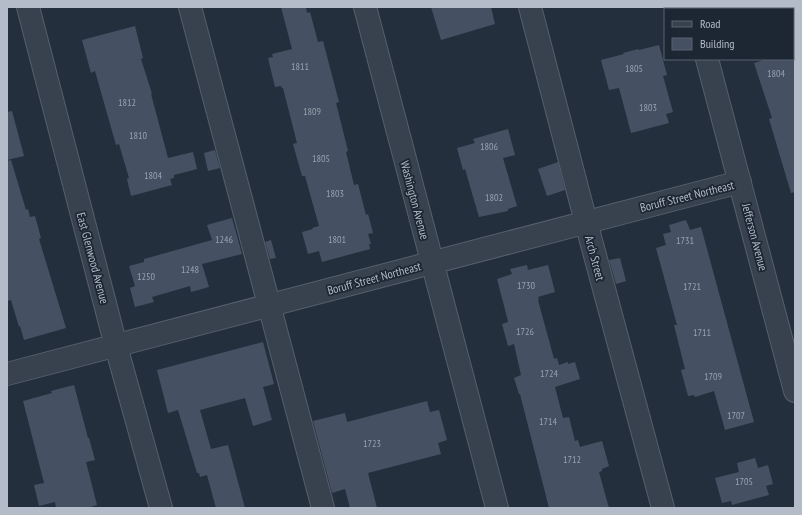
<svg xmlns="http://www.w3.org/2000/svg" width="802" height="515" font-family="'PT Sans Narrow',sans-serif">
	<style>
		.building { fill: #455162 }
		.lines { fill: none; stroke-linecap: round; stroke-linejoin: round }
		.minor-casing { stroke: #565f6c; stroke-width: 24 }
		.minor { stroke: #38414e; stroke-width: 22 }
		.labels { text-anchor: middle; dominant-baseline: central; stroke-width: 3.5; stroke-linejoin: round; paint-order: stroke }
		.number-label { font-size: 10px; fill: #98a1af }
		.street-label { font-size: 12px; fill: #b4bcc9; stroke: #1d2633 }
	</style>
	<rect width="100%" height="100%" fill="#242f3e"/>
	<g class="building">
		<polygon points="281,7 306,7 307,13 310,12 318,42 323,41 339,102 336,103 348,151 346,152 354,185 358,184 366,215 368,214 373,233 368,234 371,244 369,244 370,249 322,262 319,251 308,254 302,232 313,229 312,228 319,226 305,176 302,176 293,144 297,143 283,88 282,88 281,86 275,87 268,58 273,57 272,54 292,49"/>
		<polygon points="431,7 491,7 495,24 441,40"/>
		<polygon points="135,26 143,58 141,59 152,94 151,94 168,158 193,152 197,169 174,175 174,178 170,179 172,185 131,196 127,179 129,178 119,144 116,145 95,71 91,73 82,40"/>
		<polygon points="659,45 667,75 663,76 673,112 666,114 669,123 631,133 619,88 609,90 601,60 624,54 623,53 638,49 639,50"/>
		<polygon points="795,55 795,192 791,193 769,119 772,118 754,63 767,59 793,59 793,56"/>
		<polygon points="12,111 24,156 7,160 7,112"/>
		<polygon points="508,129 515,155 503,158 517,206 508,209 508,211 479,217 465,169 463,170 457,148 475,143 473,139"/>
		<polygon points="215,150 220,168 208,171 204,153"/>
		<polygon points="11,160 26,210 28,209 30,217 35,216 41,238 39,239 66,328 24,340 20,326 19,327 11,300 7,301 7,161"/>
		<polygon points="558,162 565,190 547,196 538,169"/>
		<polygon points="232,218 242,254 202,264 209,287 191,292 190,286 152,297 154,302 135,307 130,288 135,286 129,266 144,262 144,259 212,240 207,225"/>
		<polygon points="686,220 690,230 701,227 754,422 725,430 714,391 695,397 694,395 688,396 681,370 685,369 674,325 677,325 656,248 666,245 663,234 671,232 669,225"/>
		<polygon points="271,240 276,258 270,259 265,242"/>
		<polygon points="620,258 626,281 616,284 609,260"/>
		<polygon points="527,265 528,270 548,265 555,292 538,297 539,300 538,300 554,359 557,358 559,365 568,362 568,364 575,362 580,379 555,387 563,418 569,417 575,441 578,440 580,447 602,441 609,466 602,469 602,471 599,472 609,508 549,508 520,394 519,394 514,378 521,375 514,344 508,346 502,324 508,322 508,321 497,279 512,274 510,269"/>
		<polygon points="263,342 274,384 263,387 272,420 253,426 245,398 200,410 211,449 228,445 245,508 216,508 207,475 200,477 199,473 197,473 178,410 168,413 157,370"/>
		<polygon points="74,385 88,438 89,438 95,460 86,462 97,505 87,508 56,508 55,502 39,506 34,485 44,483 23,401 52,393 51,391"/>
		<polygon points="427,401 430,412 439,410 447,440 438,443 441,454 368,473 377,508 350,508 345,489 332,493 313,421 345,413 347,422"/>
		<polygon points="755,458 758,468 768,465 773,484 766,486 769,495 732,505 731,501 722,503 715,478 739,472 737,463"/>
	</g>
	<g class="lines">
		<defs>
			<g id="minor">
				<polyline points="28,7 116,346 161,508"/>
				<polyline points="190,7 323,508"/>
				<polyline points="365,7 497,508"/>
				<polyline points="530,7 586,222 663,508"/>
				<polyline points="693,7 694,9"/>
				<polyline points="707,59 795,391"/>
				<polyline points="7,374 740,182"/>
			</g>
		</defs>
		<use href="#minor" class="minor-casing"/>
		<use href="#minor" class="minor"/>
	</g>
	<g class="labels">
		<g class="number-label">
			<text x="300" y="66">1811</text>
			<text x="634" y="68">1805</text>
			<text x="776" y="73">1804</text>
			<text x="127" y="102">1812</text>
			<text x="648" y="107">1803</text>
			<text x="312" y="111">1809</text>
			<text x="138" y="135">1810</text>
			<text x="489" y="146">1806</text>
			<text x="321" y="158">1805</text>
			<text x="153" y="175">1804</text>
			<text x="335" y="193">1803</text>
			<text x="494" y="197">1802</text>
			<text x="224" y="239">1246</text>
			<text x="337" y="239">1801</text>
			<text x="685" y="240">1731</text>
			<text x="190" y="269">1248</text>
			<text x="146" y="276">1250</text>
			<text x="526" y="285">1730</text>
			<text x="692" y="286">1721</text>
			<text x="525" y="331">1726</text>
			<text x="702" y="332">1711</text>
			<text x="549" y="373">1724</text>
			<text x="713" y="376">1709</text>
			<text x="736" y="415">1707</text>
			<text x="548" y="421">1714</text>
			<text x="372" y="443">1723</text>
			<text x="572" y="459">1712</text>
			<text x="744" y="481">1705</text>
		</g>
		<g class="street-label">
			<text transform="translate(687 196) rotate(-14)">Boruff Street Northeast</text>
			<text transform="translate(415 200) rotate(75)">Washington Avenue</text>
			<text transform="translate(755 237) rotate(75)">Jefferson Avenue</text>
			<text transform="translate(93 258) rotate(75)">East Glenwood Avenue</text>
			<text transform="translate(595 258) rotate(75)">Arch Street</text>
			<text transform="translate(374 278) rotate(-15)">Boruff Street Northeast</text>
		</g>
	</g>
	<rect width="802" height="515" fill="none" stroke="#b4bcc9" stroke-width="16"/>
	<rect x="664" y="8" width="130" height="52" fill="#1d2633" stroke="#59626f"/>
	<rect x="672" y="21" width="20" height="6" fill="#38414e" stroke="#59626f"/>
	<text x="700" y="28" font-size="12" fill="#b4bcc9">Road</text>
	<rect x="672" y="38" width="20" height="12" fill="#455162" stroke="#59626f"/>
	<text x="700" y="48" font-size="12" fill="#b4bcc9">Building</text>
</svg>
